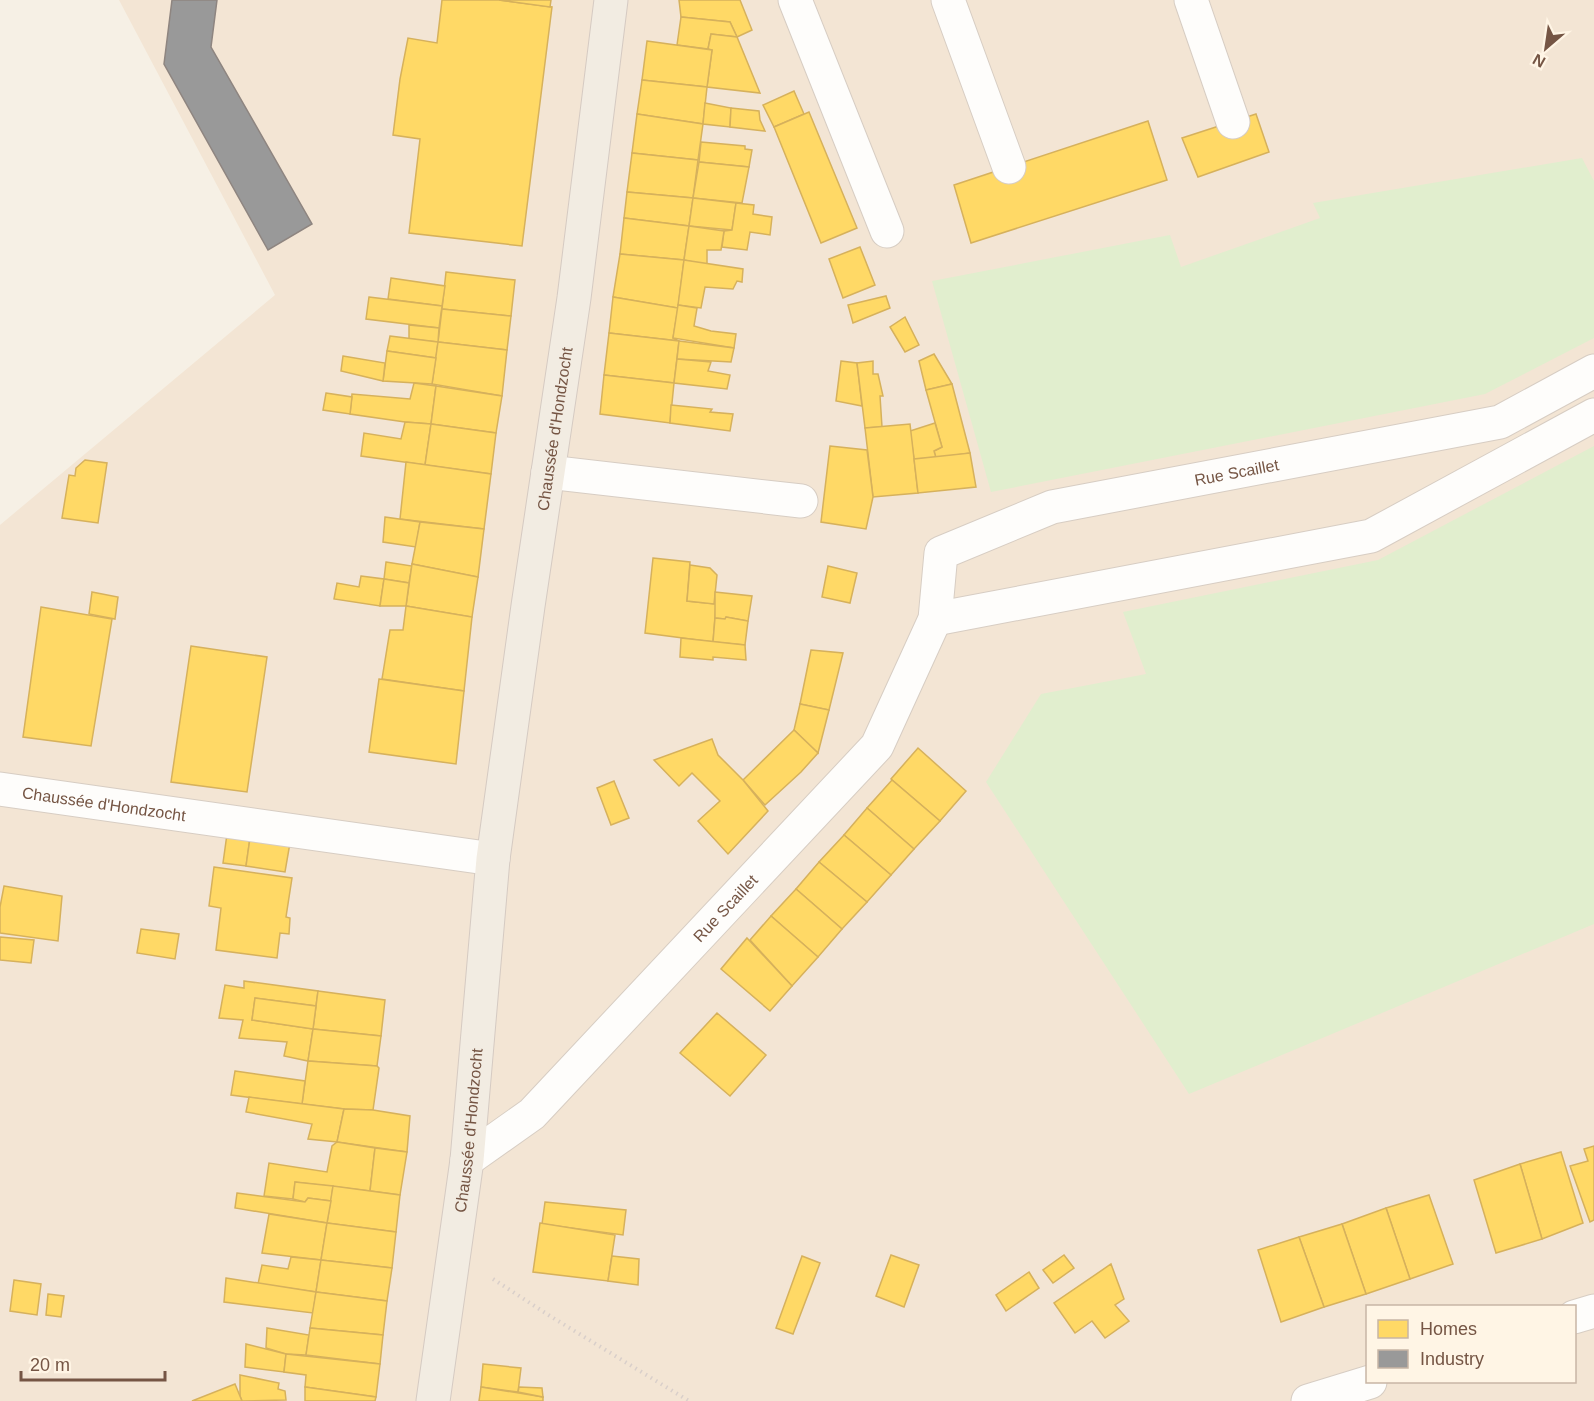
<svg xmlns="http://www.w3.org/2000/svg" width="1594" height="1401" font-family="Arial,sans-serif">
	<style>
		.residential { fill: #f3e5d4; fill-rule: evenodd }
		.green { fill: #e1eece }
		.homes { fill: #ffd966; stroke: #d6b15c; stroke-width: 1.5 }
		.industry { fill: #999; stroke: #8e8580; stroke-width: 1.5 }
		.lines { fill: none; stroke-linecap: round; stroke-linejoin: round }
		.minor-casing { stroke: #d7cdc3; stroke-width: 35 }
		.major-casing { stroke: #d5cac2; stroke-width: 35 }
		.path { stroke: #d9cfca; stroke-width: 4; stroke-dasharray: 1.5 4.5; stroke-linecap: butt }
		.minor { stroke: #fefdfb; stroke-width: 33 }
		.major { stroke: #f2ece2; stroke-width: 33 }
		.labels { text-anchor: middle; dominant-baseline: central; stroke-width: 6; stroke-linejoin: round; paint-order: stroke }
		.street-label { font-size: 16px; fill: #755544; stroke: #fff5e5 }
	</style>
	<rect width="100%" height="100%" fill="#f6f0e5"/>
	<path class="residential" d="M119 0H1594V1401H0V525L275 295ZM1368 1306H1574V1382H1368Z"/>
	<g class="green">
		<polygon points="1582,158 1594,181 1594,338 1485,394 991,492 932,281 1170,235 1181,267 1320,218 1313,203"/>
		<polygon points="1594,446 1594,924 1189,1094 986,782 1041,694 1146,674 1123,612 1378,560"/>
	</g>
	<g class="homes">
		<polygon points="442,0 499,0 552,7 522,246 409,233 420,139 393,135 400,79 408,38 437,43"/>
		<polygon points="499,0 551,0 550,7"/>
		<polygon points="679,0 740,0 752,30 737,37 730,22 681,17"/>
		<polygon points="681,17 730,22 737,37 711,34 708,49 677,45"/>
		<polygon points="711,34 737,37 760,93 707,87 712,50 708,49"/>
		<polygon points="647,41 712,50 707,87 642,80"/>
		<polygon points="642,80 707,87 703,124 637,114"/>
		<polygon points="794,91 804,114 774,127 763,105"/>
		<polygon points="705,103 731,108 730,127 703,124"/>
		<polygon points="731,108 759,111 760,120 765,131 730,127"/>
		<polygon points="809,112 857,228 821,243 774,127"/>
		<polygon points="637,114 703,124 698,160 632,153"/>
		<polygon points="1256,114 1269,152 1198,177 1182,138"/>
		<polygon points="1148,121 1167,180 971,243 954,185"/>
		<polygon points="701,142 745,146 745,149 752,150 749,167 699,162"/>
		<polygon points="632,153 698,160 693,198 627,192"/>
		<polygon points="699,162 749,167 742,203 693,198"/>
		<polygon points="627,192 693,198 689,226 624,218"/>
		<polygon points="693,198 736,203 732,230 689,226"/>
		<polygon points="736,203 754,205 753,214 772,217 770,235 750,232 747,250 722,247 724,231 732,230"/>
		<polygon points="624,218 689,226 684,260 620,254"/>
		<polygon points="689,226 724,231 721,250 707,250 707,265 684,260"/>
		<polygon points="860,247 875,285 843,298 829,259"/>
		<polygon points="620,254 684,260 678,308 613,297"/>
		<polygon points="684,260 743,269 742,282 737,281 733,289 705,287 701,308 678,305"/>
		<polygon points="446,272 515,280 511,316 442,309"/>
		<polygon points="391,278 445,286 442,306 388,299"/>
		<polygon points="886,296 890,308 853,323 848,305"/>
		<polygon points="369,297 442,306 439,328 366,319"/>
		<polygon points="613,297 678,308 673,338 679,341 609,333"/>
		<polygon points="678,305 697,308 694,326 711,331 736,334 734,348 673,338"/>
		<polygon points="442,309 511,316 507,350 438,342"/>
		<polygon points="905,317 919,345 905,352 890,327"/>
		<polygon points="409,325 439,328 438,342 409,339"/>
		<polygon points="609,333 679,341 674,383 604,375"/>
		<polygon points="390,336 438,342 436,358 387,351"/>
		<polygon points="679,341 734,348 731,362 677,359"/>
		<polygon points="438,342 507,350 502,396 432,384"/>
		<polygon points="387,351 436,358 432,384 383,381"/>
		<polygon points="934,354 952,384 926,390 919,361"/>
		<polygon points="343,356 385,363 383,381 341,371"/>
		<polygon points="677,359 711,362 708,371 730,375 727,389 674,383"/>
		<polygon points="841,361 857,363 862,406 836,401"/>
		<polygon points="873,361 873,374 878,374 883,396 880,396 882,427 865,428 857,363"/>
		<polygon points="604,375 674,383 670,423 600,414"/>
		<polygon points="414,383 436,386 431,424 405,422 350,414 352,394 410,399"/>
		<polygon points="952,384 970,453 936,458 934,451 942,447 926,390"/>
		<polygon points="436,386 502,396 496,433 431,424"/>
		<polygon points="326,393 352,397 350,414 323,410"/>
		<polygon points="671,405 712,409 710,412 733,414 730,431 670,423"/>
		<polygon points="405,422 431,424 425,465 361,456 364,433 401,439"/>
		<polygon points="935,423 942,447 934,451 936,458 914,459 910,431"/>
		<polygon points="431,424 496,433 491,474 425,465"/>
		<polygon points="910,424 918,493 873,497 865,428"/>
		<polygon points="830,446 867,450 873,497 866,529 821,522"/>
		<polygon points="970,453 976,487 918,493 914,459"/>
		<polygon points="85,460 107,463 98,523 62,518 69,475 75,476 76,468"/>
		<polygon points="406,462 491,474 484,529 400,519"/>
		<polygon points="385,517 420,522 416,547 383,542"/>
		<polygon points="420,522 484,529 478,577 412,564"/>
		<polygon points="653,558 690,562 687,601 716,604 713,642 645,633"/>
		<polygon points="386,562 412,566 409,583 384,579"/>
		<polygon points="412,564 478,577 472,617 406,606"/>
		<polygon points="690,565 710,568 717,575 714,604 687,601"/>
		<polygon points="828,566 857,573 850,603 822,597"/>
		<polygon points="361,576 384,579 380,606 334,599 337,583 359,587"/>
		<polygon points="384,579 409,583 406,606 380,606"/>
		<polygon points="92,592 118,597 115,619 89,614"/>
		<polygon points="715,592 752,596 748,621 726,617 725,619 715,618"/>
		<polygon points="406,606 472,617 464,691 382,679 390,630 403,630"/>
		<polygon points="41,607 112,619 91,746 23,737"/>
		<polygon points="726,617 748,621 745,645 713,642 715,618 725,619"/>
		<polygon points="681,638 745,645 746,660 713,657 713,660 680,657"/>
		<polygon points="191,646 267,657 247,792 171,782"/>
		<polygon points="811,650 843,653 829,710 800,704"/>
		<polygon points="379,679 464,691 456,764 369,752"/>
		<polygon points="800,704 829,710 818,753 794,730"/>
		<polygon points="794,730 818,753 801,772 765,805 743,780"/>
		<polygon points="712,739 718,755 743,780 768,811 728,854 698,821 720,801 692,773 679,786 654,760"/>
		<polygon points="918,748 966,791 940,821 891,779"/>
		<polygon points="892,780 940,821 914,849 867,808"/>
		<polygon points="614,781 629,818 611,825 597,788"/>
		<polygon points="867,808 914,849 891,875 844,835"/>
		<polygon points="227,834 250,838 246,866 223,863"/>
		<polygon points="844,835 891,875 867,902 819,862"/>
		<polygon points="250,838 290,843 285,872 246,866"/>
		<polygon points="819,862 867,902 842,929 796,889"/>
		<polygon points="214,867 292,878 286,917 290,918 289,934 280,933 277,958 216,950 221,908 209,906"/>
		<polygon points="4,886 62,896 58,941 0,933 0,907"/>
		<polygon points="796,889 842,929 818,957 771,916"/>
		<polygon points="771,916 818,957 792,986 750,940"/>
		<polygon points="141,929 179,934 175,959 137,953"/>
		<polygon points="0,937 34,940 31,963 0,960"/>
		<polygon points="747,938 792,986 770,1011 721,969"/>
		<polygon points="244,981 318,991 316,1006 255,998 252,1020 313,1029 308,1061 284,1056 287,1042 239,1038 243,1020 219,1018 225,985 244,988"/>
		<polygon points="318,991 385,1000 381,1036 313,1029"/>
		<polygon points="255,998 316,1006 313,1029 252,1020"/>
		<polygon points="717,1013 766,1055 730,1096 680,1053"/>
		<polygon points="313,1029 381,1036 377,1066 308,1061"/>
		<polygon points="308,1061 377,1066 379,1068 373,1110 344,1109 302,1104"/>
		<polygon points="235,1071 305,1081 302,1104 231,1095"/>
		<polygon points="249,1097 344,1109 337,1142 308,1139 312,1124 246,1112"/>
		<polygon points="344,1109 373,1110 410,1116 407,1152 337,1142"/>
		<polygon points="337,1142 375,1148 370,1191 295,1182 293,1199 264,1196 269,1163 327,1172 332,1146"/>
		<polygon points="1594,1146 1594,1220 1590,1222 1570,1166 1588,1161 1584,1149"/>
		<polygon points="375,1148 407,1152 400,1195 370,1191"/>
		<polygon points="1561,1152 1583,1223 1542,1239 1520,1164"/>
		<polygon points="1520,1164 1542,1239 1496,1253 1474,1180"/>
		<polygon points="295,1182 333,1186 331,1201 308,1198 305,1202 293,1199"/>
		<polygon points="333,1186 400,1195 396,1232 327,1223"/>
		<polygon points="237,1193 305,1202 308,1198 331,1201 327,1223 235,1208"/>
		<polygon points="1429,1195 1453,1264 1410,1279 1386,1208"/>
		<polygon points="545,1202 626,1210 623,1235 542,1224"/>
		<polygon points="1386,1208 1410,1279 1366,1294 1342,1224"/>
		<polygon points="269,1214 327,1223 321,1260 262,1253"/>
		<polygon points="327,1223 396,1232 392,1268 321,1260"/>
		<polygon points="540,1223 615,1235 608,1281 533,1272"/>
		<polygon points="1342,1224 1366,1294 1324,1307 1299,1237"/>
		<polygon points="1299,1237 1324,1307 1281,1322 1258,1250"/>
		<polygon points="891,1255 919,1265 904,1307 876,1296"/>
		<polygon points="1064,1255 1074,1268 1053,1283 1043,1270"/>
		<polygon points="612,1256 639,1259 638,1285 608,1281"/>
		<polygon points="802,1256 820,1263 793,1334 776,1328"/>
		<polygon points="291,1257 321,1260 316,1292 258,1284 262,1265 288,1269"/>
		<polygon points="321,1260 392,1268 387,1301 316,1292"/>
		<polygon points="1111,1264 1124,1299 1115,1305 1129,1321 1105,1338 1092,1321 1075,1333 1054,1303"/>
		<polygon points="1029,1272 1039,1288 1006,1311 996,1295"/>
		<polygon points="226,1278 316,1292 313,1313 224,1302"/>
		<polygon points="14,1280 41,1284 37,1315 10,1311"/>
		<polygon points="316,1292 387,1301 383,1335 310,1328"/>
		<polygon points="48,1294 64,1296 61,1317 46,1315"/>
		<polygon points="267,1328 309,1335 306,1355 286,1354 266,1348"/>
		<polygon points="310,1328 383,1335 380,1364 306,1355"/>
		<polygon points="246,1344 286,1354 284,1372 245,1367"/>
		<polygon points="286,1354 380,1364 376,1397 305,1387 306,1375 284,1372"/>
		<polygon points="483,1364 521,1368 518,1392 481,1387"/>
		<polygon points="240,1375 279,1383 278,1389 285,1391 286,1400 242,1401 240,1396"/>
		<polygon points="235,1384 242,1401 192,1401"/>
		<polygon points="305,1387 376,1397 375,1401 305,1401"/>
		<polygon points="481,1387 543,1397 543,1401 479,1401"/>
		<polygon points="519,1387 542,1388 543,1397 518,1392"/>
	</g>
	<polygon class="industry" points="172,0 217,0 211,47 312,224 268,250 164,64"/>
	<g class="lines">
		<defs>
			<g id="minor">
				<polyline points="795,0 887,231"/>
				<polyline points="948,0 1009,167"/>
				<polyline points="1191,0 1233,122"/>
				<polyline points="548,472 801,501"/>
				<polyline points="935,619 1371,536 1594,415"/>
				<path id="s1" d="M0 789 493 859"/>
				<path id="s2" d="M467 1160 532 1114 877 746 935 619 941 553 1052 507 1500 422 1594 371"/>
				<polyline points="1574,1317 1594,1311"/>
				<polyline points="1308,1401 1370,1382"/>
			</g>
			<g id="major">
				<path id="s3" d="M433 1401 467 1160 493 859 528 606 574 298 611 0"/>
			</g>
		</defs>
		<use href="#minor" class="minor-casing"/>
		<use href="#major" class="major-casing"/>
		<polyline class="path" points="493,1279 550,1316 689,1401"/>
		<use href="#minor" class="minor"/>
		<use href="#major" class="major"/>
	</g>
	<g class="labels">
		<g class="street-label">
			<text stroke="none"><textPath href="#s3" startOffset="980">Chaussée d'Hondzocht</textPath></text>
			<text stroke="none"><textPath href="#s2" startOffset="1098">Rue Scaillet</textPath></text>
			<text stroke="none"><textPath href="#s1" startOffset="105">Chaussée d'Hondzocht</textPath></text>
			<text stroke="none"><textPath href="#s2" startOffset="362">Rue Scaillet</textPath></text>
			<text stroke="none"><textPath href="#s3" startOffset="273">Chaussée d'Hondzocht</textPath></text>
		</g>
	</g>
	<rect x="1366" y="1305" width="210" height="78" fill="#fff5e5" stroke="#c8b5a5" stroke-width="1.5"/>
	<rect x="1378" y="1320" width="30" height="18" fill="#ffd966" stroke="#c8b5a5" stroke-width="1.5"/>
	<text x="1420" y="1335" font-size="18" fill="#755544">Homes</text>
	<rect x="1378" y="1350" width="30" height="18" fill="#999999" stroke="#c8b5a5" stroke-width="1.5"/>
	<text x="1420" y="1365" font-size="18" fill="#755544">Industry</text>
	<g transform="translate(1546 48) rotate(209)" stroke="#fff5e5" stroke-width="4.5" paint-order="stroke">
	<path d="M0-4.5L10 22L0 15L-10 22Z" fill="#755544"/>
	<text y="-9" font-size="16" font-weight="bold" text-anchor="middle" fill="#755544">N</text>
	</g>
	<path d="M21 1371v9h144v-9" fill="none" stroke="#755544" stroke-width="3"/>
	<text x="30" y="1371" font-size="18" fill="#755544" stroke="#fff5e5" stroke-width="4.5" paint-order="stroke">20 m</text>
</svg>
